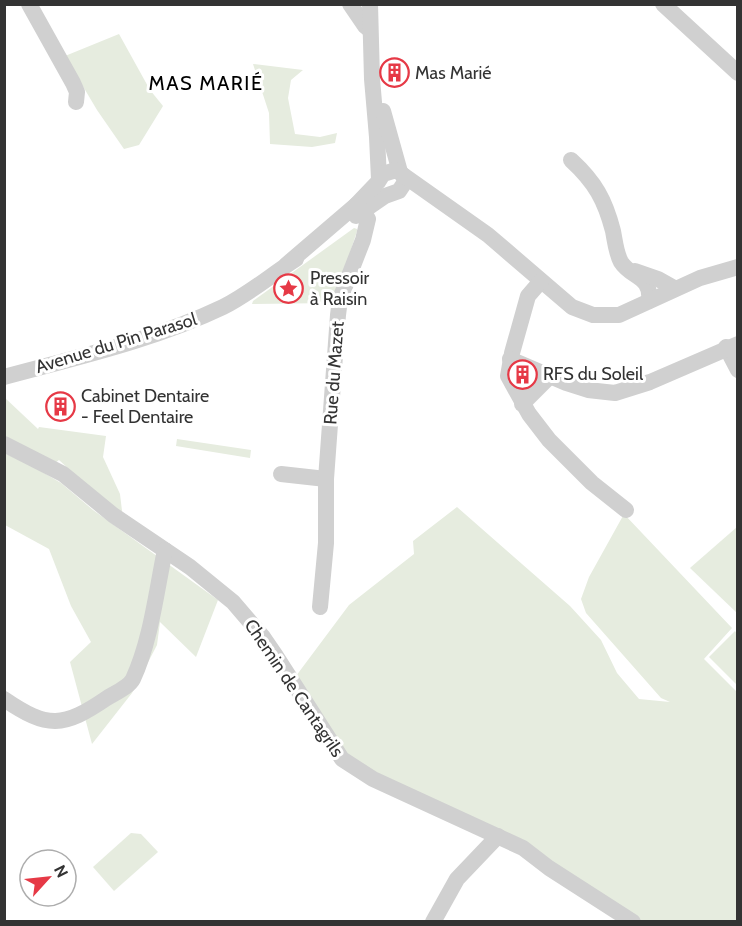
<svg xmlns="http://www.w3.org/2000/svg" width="742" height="926" font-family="Cabin,sans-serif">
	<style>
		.green { fill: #e6ecdf }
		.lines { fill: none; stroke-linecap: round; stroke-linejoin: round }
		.minor { stroke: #d0d0d0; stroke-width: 16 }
		.labels { text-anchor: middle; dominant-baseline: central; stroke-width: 6; stroke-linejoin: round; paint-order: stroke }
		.poi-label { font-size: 18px; fill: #333; stroke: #fff; text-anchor: start }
		.street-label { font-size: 18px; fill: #333; stroke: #fff }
		.neighbourhood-label { font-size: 20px; letter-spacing: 1.5px; fill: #000; stroke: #fff }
	</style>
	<rect width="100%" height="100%" fill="#fff"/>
	<g class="green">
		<polygon points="119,34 150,90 163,106 139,145 124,149 97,110 65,56"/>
		<polygon points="253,64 303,70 291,80 288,98 295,134 320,137 337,133 335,143 312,147 270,144 269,113"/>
		<polygon points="354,228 357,229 357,231 334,303 252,304 253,301"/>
		<polygon points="4,397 38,429 39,427 106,436 103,457 120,494 123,519 59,460 55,463 5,438"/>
		<polygon points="177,439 251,450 250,458 176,446"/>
		<polygon points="4,453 27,463 61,483 93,510 218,600 196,657 160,622 157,645 132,693 92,744 70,662 91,642 71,606 49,549 5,525"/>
		<polygon points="457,507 570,606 601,640 617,673 639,699 670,702 661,698 586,613 581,599 589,577 624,514 732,628 704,659 737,692 737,921 641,921 361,767 340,748 296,676 349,605 414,554 413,541"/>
		<polygon points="737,527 737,613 690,568"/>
		<polygon points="735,631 737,634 737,685 709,657"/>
		<polygon points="131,833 141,834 158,852 114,891 93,867"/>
	</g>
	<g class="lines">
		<g class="minor">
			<polyline points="29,4 73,83 77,92 76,102"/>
			<polyline points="350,4 365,26 370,30"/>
			<polyline points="370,4 372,79 377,137 379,179"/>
			<polyline points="663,4 738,73"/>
			<polyline points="383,111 400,172"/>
			<path d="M571 160C595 182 605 200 613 231 615 241 616 253 621 262 631 278 652 276 649 301"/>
			<polyline points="356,216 385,196 399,191 405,182 403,175"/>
			<polyline points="286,265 356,205 378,182 383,174 396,170 488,235 572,307 593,315 619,315 700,278 738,267"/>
			<polyline points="635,271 658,279 674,288"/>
			<polyline points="541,281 528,296 512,353 508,376 529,414 549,440 592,483 626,510"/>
			<polyline points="726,347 738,370"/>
			<polyline points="510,359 566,383 588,390 615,393 650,382 738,344"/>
			<path d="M4 377C78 357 154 340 223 307 249 294 271 275 296 259"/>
			<polyline points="522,404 549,377"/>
			<polyline points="4,444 63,474 113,515 190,567 233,602 263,637 276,656 342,759 373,779 523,848 549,868 633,922"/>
			<polyline points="281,474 326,479"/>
			<polyline points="320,607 326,543 326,479 338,315 340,299 363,240 368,219 363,211 356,205"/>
			<path d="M4 699C48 729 63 728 107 698 115 693 129 687 133 679 151 640 156 593 165 550"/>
			<polyline points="433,922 457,879 498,836"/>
		</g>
	</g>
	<defs>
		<symbol id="building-ring" viewBox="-11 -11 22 22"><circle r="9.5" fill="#fff" stroke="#e63946" stroke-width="1.5"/><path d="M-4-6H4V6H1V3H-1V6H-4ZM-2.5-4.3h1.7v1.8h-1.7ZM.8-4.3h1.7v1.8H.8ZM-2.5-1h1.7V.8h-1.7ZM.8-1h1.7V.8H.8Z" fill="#e63946"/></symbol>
		<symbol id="sight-ring" viewBox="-11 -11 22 22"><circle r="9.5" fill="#fff" stroke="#e63946" stroke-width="1.5"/><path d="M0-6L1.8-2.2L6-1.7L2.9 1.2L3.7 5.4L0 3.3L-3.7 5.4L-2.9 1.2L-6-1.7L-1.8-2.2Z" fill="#e63946"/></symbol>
	</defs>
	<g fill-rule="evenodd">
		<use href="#building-ring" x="378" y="56" width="33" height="33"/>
		<use href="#sight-ring" x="272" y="272" width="33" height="33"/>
		<use href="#building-ring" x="506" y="358" width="33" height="33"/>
		<use href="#building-ring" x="44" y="390" width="33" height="33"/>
	</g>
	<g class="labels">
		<g class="poi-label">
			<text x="415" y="73">Mas Marié</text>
			<text x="310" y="278">Pressoir<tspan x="310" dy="21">à Raisin</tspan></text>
			<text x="543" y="374">RFS du Soleil</text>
			<text x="81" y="396">Cabinet Dentaire<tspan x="81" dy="21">- Feel Dentaire</tspan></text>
		</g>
		<g class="street-label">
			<text transform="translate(116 343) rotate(-17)">Avenue du Pin Parasol</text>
			<text transform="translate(334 373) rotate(-86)">Rue du Mazet</text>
			<text transform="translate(294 688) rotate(56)">Chemin de Cantagrils</text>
		</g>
		<g class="neighbourhood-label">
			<text x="206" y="83">MAS MARIÉ</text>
		</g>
	</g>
	<rect width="742" height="926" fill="none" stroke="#333333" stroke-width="12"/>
	<g transform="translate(48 878) rotate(63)"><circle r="28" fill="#ffffff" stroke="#adadad" stroke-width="1.5"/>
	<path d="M0-4.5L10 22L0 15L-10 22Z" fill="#e63946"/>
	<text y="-9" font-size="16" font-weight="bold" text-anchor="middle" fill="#333333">N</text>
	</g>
</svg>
